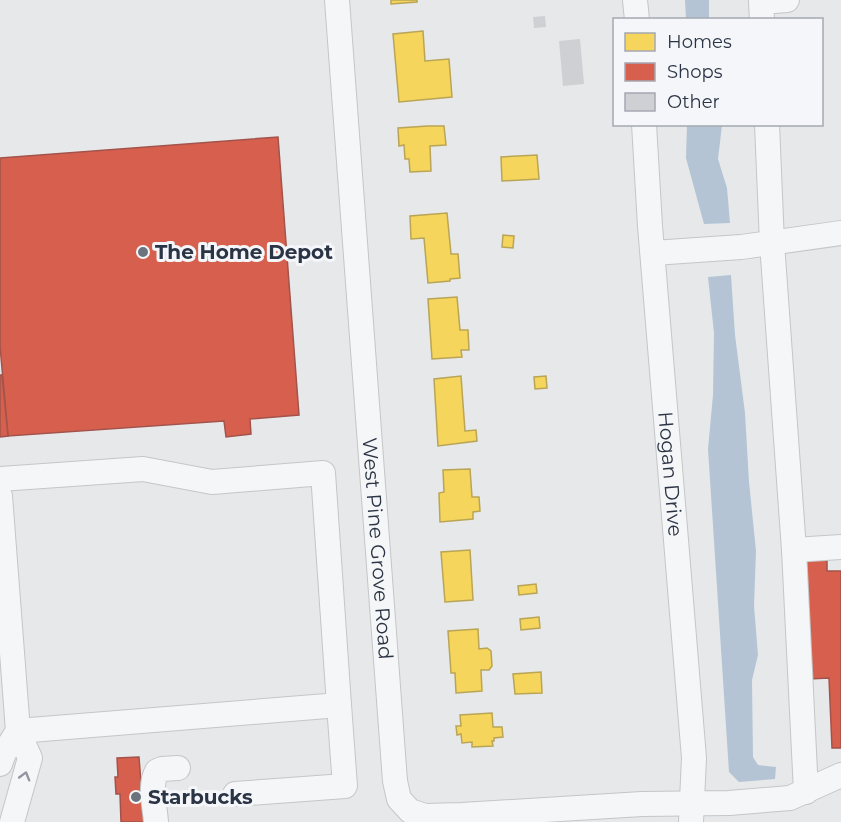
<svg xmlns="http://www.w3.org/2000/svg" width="841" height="822" font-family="Montserrat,sans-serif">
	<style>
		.water { fill: #b4c4d5 }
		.homes { fill: #f6d55c; stroke: #b9a555; stroke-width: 1.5 }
		.shops { fill: #d6604d; stroke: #a3534b; stroke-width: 1.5 }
		.building { fill: #ced0d3 }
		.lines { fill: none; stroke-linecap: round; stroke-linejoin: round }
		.minor-casing { stroke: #c4c6c8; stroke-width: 26 }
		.minor { stroke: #f5f6f7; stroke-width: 24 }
		.oneway { stroke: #90959e }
		.poi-dot { fill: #6c737f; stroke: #f4f6f9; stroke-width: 2 }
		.labels { text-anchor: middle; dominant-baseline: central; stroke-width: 6; stroke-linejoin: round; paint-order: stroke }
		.poi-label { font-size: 20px; font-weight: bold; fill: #2b3445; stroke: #f4f6f9; text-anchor: start }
		.street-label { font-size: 20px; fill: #2b3445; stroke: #f4f6f9 }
	</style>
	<rect width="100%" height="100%" fill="#e6e8ea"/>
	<g class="water">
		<polygon points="685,0 709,0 709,19 686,19"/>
		<polygon points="687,125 722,125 718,159 727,188 730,223 704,224 686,158"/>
		<polygon points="731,275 735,335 745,413 749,482 756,551 754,606 758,655 752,680 753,757 758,765 776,767 775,779 739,782 729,772 708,449 713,395 714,333 708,277"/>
	</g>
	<g class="homes">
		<polygon points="391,0 417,0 417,2 391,4"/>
		<polygon points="423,31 425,61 449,59 452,97 399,102 393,34"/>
		<polygon points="428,126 444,126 446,145 430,146 431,171 410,172 409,159 405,159 404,145 399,146 398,128"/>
		<polygon points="537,155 539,179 502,181 501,157"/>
		<polygon points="447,213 451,254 458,254 460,278 450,279 450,281 428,283 424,238 411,239 410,216"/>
		<polygon points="503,235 514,236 513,248 502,247"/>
		<polygon points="457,297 460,330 468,330 469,350 461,350 462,357 432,359 428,299"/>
		<polygon points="461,376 465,431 476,430 477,441 438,446 434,379"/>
		<polygon points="546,376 547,388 535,389 534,377"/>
		<polygon points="470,469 472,497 479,497 480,511 473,512 473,519 440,522 439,493 444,492 443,470"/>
		<polygon points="470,550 473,600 445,602 441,552"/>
		<polygon points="536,584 537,593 519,595 518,586"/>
		<polygon points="539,617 540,628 521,630 520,619"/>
		<polygon points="478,629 479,649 487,648 491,651 492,666 489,670 481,670 482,691 456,693 455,673 451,673 448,631"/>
		<polygon points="541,672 542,693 515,694 513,674"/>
		<polygon points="492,713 493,727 502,727 503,737 494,738 494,741 492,741 493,746 472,747 472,742 462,743 461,734 457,735 456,726 461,726 460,715"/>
	</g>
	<g class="shops">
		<polygon points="278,137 299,415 250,419 251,434 226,437 224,421 8,436 0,346 0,158"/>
		<polygon points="0,375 2,375 8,436 0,437"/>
		<polygon points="827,557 827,571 841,571 841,748 832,748 829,678 809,679 804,558"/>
		<polygon points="139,757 144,822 121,822 120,794 116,794 115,777 118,777 117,758"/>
	</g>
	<g class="building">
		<polygon points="545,16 546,27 534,28 533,17"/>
		<polygon points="580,39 584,84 563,86 559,41"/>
	</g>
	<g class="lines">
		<defs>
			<g id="minor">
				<path id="s1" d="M337 0 395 781 399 799 410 811 425 816 462 815 642 804 729 803 790 798 841 775"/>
				<polyline points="635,0 637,20"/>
				<polyline points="762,20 761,2 787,0"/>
				<path id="s2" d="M644 124 650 226 694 758 691 822"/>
				<polyline points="767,124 772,243 794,550"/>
				<polyline points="653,253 741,247 841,233"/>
				<polyline points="0,479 143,469 212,482 323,473 339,705 18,731"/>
				<polyline points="0,496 18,731 30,758 12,822"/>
				<polyline points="0,764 4,753 18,731"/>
				<polyline points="806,792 794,550 841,547"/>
				<polyline points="235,794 345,786 339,705"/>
				<path d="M156 822C155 807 149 785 157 771L162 769 178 768"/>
			</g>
		</defs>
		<use href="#minor" class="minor-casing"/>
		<use href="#minor" class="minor"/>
	</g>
	<defs><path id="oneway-chevron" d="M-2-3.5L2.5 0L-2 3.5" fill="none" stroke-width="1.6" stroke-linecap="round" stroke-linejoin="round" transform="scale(1.5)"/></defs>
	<use class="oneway" href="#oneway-chevron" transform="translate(25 776) rotate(-74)"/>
	<g class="poi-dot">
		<circle cx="143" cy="252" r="6"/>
		<circle cx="136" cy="797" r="6"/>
	</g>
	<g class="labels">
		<g class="poi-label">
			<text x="155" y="252">The Home Depot</text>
			<text x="148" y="797">Starbucks</text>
		</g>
		<g class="street-label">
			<text stroke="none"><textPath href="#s2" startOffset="351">Hogan Drive</textPath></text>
			<text stroke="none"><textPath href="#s1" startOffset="550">West Pine Grove Road</textPath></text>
		</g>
	</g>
	<rect x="613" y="18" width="210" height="108" fill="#f4f6f9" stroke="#a4a8b1" stroke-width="1.5"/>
	<rect x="625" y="33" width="30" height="18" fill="#f6d55c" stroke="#a4a8b1" stroke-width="1.5"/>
	<text x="667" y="48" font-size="18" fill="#2b3445">Homes</text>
	<rect x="625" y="63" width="30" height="18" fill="#d6604d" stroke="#a4a8b1" stroke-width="1.5"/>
	<text x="667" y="78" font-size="18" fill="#2b3445">Shops</text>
	<rect x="625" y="93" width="30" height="18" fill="#ced0d3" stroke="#a4a8b1" stroke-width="1.5"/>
	<text x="667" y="108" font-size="18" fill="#2b3445">Other</text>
</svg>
